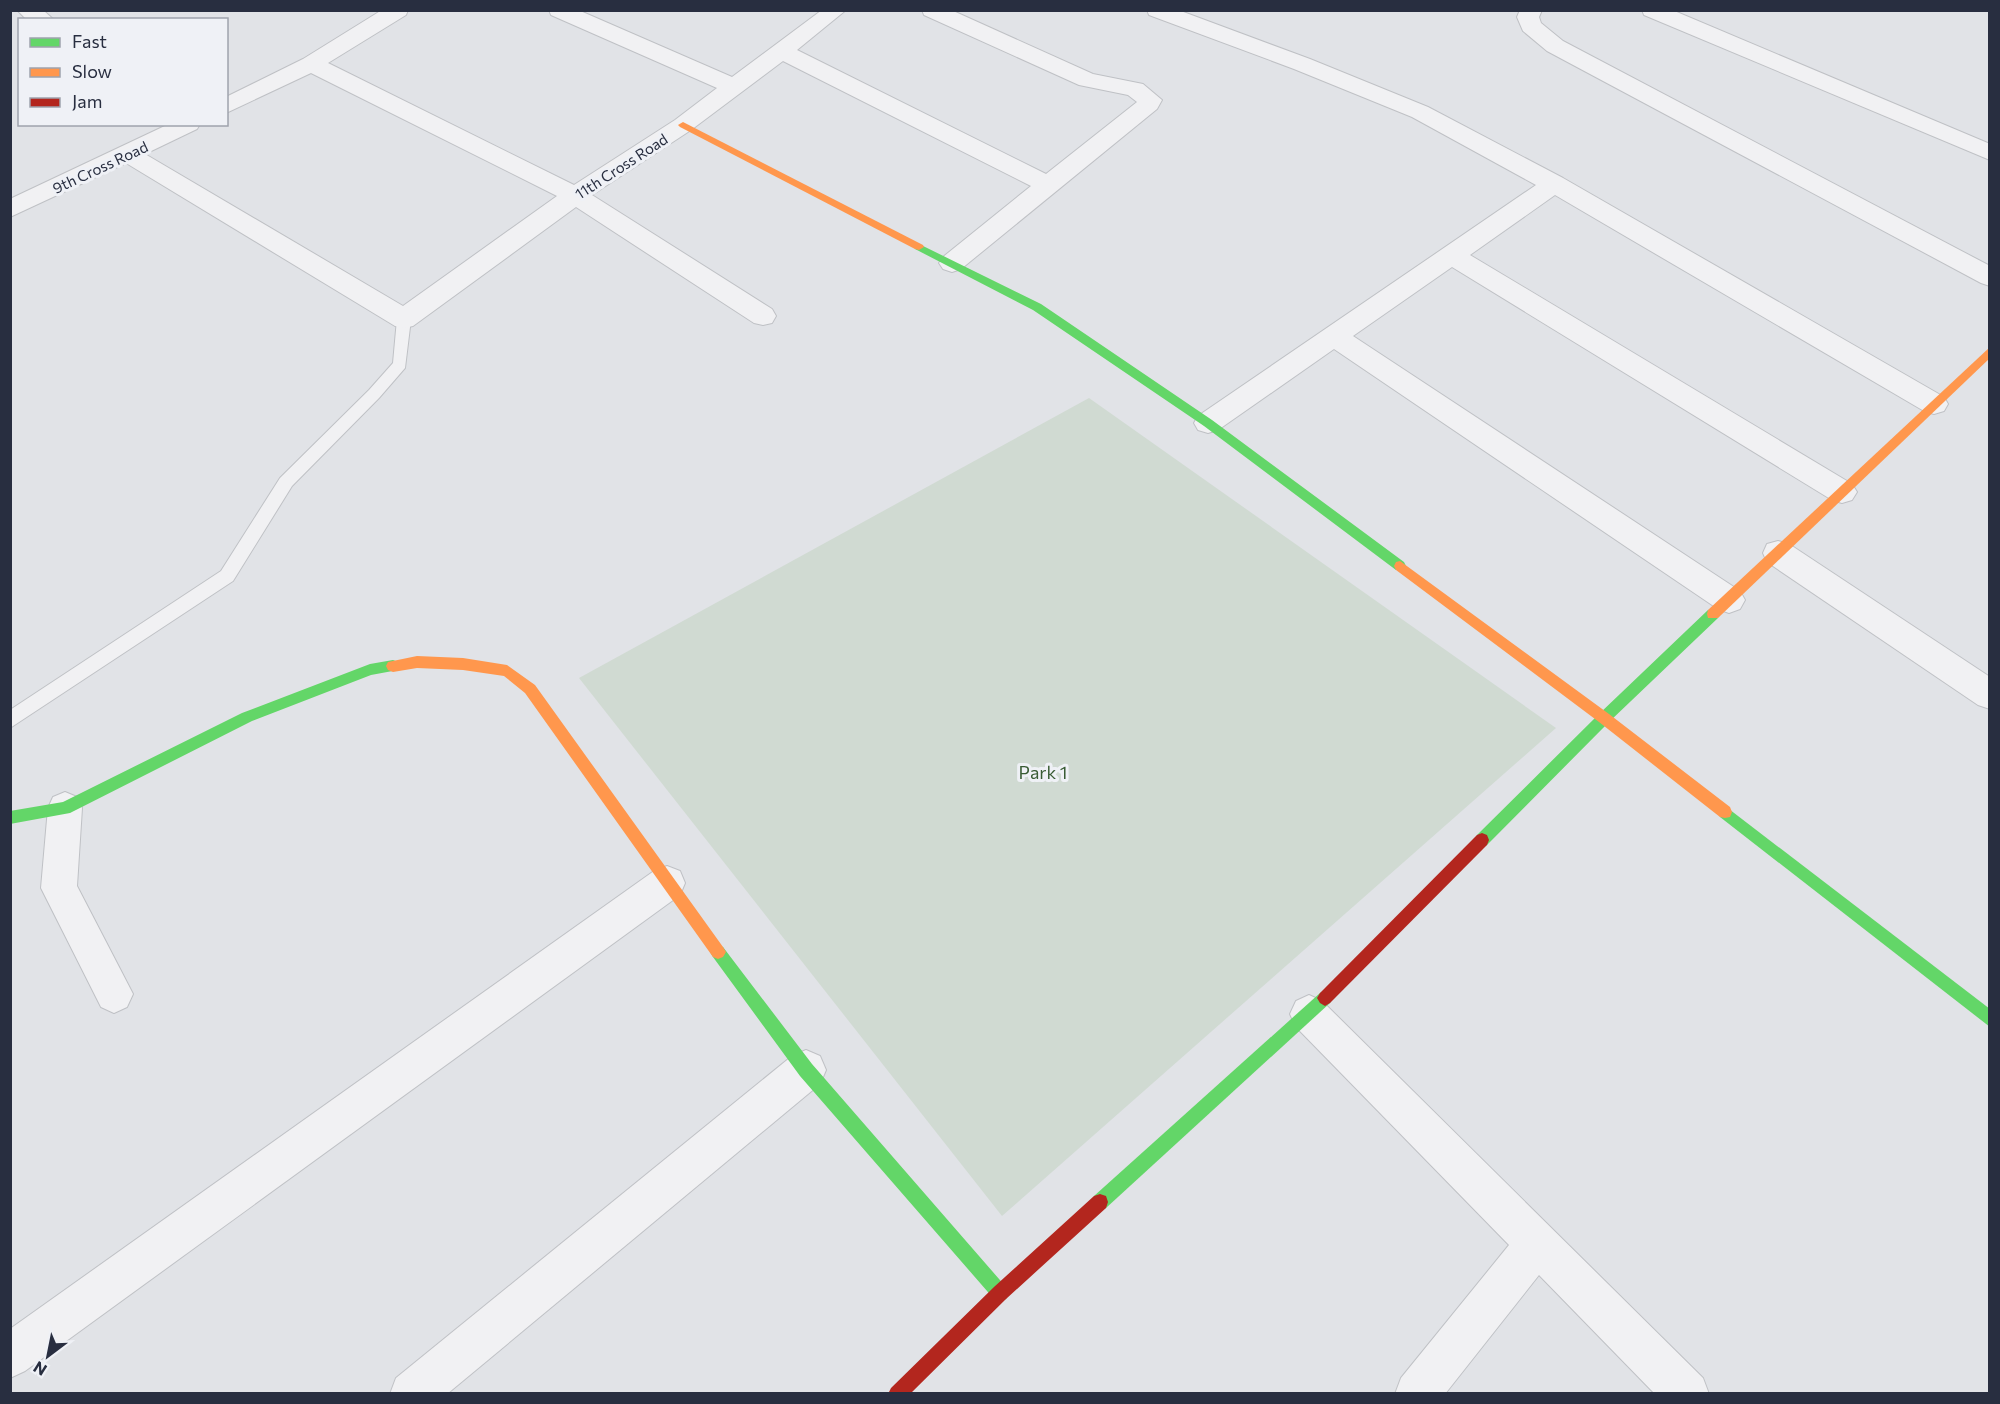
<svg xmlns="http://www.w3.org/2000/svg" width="2000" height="1404" font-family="Commissioner,sans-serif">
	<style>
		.green { fill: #d0dad2 }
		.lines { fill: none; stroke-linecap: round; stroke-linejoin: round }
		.lane-casing { stroke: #bfc1c5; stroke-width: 2 }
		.street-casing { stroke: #bfc1c5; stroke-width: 2 }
		.lane { fill: #f1f1f3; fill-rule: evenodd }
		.street { fill: #f1f1f3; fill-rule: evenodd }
		.fast { fill: #63d668; fill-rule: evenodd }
		.slow { fill: #ff974d; fill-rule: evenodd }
		.jam { fill: #b3261e; fill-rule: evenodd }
		.labels { text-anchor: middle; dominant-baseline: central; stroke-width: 6; stroke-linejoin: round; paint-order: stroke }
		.far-street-label { font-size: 15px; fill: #282e40; stroke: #eff1f6 }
		.park-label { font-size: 18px; fill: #395c34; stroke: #eff1f6 }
	</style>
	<rect width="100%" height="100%" fill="#e1e3e7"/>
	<polygon class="green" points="1089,398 1556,728 1002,1216 579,678"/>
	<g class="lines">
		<defs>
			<polygon id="lane" points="404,314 411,319 405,368 379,398 292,486 233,581 10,728 10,710 221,571 280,478 369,390 393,363 397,319"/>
			<g id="street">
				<polygon points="17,10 43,10 54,20 27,20"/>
				<polygon points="382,10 408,10 406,15 328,63 574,185 675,120 717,88 551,15 549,10 578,10 732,77 822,10 846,10 797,50 1046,174 1137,102 1128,95 1079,85 924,15 922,10 951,10 1093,74 1143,84 1162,100 1157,109 961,269 952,272 943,269 939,263 943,257 1031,186 783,61 691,130 592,195 772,309 776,316 772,323 763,325 754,323 576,207 413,326 404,328 395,326 126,163 10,217 10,199 169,124 200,124 197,129 145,154 403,306 557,196 311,73 226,113 226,97 303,59"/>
				<polygon points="1147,10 1178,10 1310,59 1428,107 1563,178 1944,397 1948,404 1944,411 1934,414 1924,411 1555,195 1470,255 1852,484 1857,492 1852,500 1842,503 1832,500 1452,267 1353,336 1740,591 1745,600 1740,609 1729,613 1718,609 1334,349 1218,430 1208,433 1198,430 1194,423 1198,416 1536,185 1412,117 1294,69 1149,15"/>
				<polygon points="1520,10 1542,10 1539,17 1541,23 1563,41 1990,266 1990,286 1981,283 1547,51 1523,31 1517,17"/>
				<polygon points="1642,10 1672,10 1990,144 1990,160 1644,15"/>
				<polygon points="1778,541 1789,544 1990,677 1990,709 1978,705 1767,562 1763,553 1767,544"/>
				<polygon points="65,792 77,797 82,808 77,886 133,994 127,1007 114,1013 101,1007 41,888 48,808 53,797"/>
				<polygon points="667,866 680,871 685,883 680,895 25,1371 10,1378 10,1329 654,871"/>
				<polygon points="1309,995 1322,1001 1703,1378 1709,1394 1655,1394 1539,1275 1445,1394 1395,1394 1401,1378 1509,1245 1296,1027 1290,1014 1296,1001"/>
				<polygon points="806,1050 820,1056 826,1070 820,1084 447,1394 390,1394 396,1378 792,1056"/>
			</g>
		</defs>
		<use href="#lane" class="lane-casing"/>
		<use href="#street" class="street-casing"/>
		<use href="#lane" class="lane"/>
		<use href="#street" class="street"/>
		<g class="fast">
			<polygon points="919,244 1041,304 1212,420 1404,562 1406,566 1404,570 1396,570 1204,426 1033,310 915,249 914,247"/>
			<polygon points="1713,609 1718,610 1719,614 1718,618 1609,722 1487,845 1482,847 1477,845 1475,840 1477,835 1599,714 1708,610"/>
			<polygon points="393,660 398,662 400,666 398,670 371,675 252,721 70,813 10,824 10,811 63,802 242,713 370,664"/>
			<polygon points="1725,806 1990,1009 1990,1027 1720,817 1718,812 1720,807"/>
			<polygon points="718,945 723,947 812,1064 1006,1287 1009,1293 1006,1299 1000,1302 994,1299 800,1076 713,957 710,952 713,947"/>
			<polygon points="1325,990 1330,993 1333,998 1330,1003 1106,1208 1100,1210 1094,1208 1092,1202 1094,1196 1320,993"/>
		</g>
		<g class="slow">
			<polygon points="683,122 923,245 924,247 919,250 915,249 680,127 678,125"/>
			<polygon points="1990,347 1990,358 1718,618 1708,618 1707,614 1708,610"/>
			<polygon points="1400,561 1609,714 1730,807 1732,812 1730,817 1725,818 1720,817 1599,722 1396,570 1394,566 1396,562"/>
			<polygon points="417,656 463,658 507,665 535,685 723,947 726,952 723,957 718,959 713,957 525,693 504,676 463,670 417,668 393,672 388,670 386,666 388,662"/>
		</g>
		<g class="jam">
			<polygon points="1482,833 1487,835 1489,840 1487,845 1330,1003 1325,1006 1320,1003 1317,998 1320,993 1477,835"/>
			<polygon points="1100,1194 1106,1196 1108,1202 1106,1208 1006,1299 910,1394 888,1394 891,1388 994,1287 1094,1196"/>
		</g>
	</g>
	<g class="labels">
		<g class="far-street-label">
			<text transform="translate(621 166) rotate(-33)">11th Cross Road</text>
			<text transform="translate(100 167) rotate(-25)">9th Cross Road</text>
		</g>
		<g class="park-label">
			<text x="1043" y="772">Park 1</text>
		</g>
	</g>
	<rect width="2000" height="1404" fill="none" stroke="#282e40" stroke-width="24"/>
	<rect x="18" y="18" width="210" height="108" fill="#eff1f6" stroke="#9fa3ad" stroke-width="1.5"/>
	<rect x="30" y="38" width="30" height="9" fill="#63d668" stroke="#9fa3ad" stroke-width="1.5"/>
	<text x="72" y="48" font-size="18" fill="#282e40">Fast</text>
	<rect x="30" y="68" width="30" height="9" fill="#ff974d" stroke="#9fa3ad" stroke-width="1.5"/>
	<text x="72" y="78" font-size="18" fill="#282e40">Slow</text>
	<rect x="30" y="98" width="30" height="9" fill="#b3261e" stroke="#9fa3ad" stroke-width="1.5"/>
	<text x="72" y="108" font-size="18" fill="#282e40">Jam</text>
	<g transform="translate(48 1356) rotate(212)" stroke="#eff1f6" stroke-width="4.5" paint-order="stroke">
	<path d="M0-4.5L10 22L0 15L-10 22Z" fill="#282e40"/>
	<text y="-9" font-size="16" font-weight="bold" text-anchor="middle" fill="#282e40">N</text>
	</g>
</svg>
